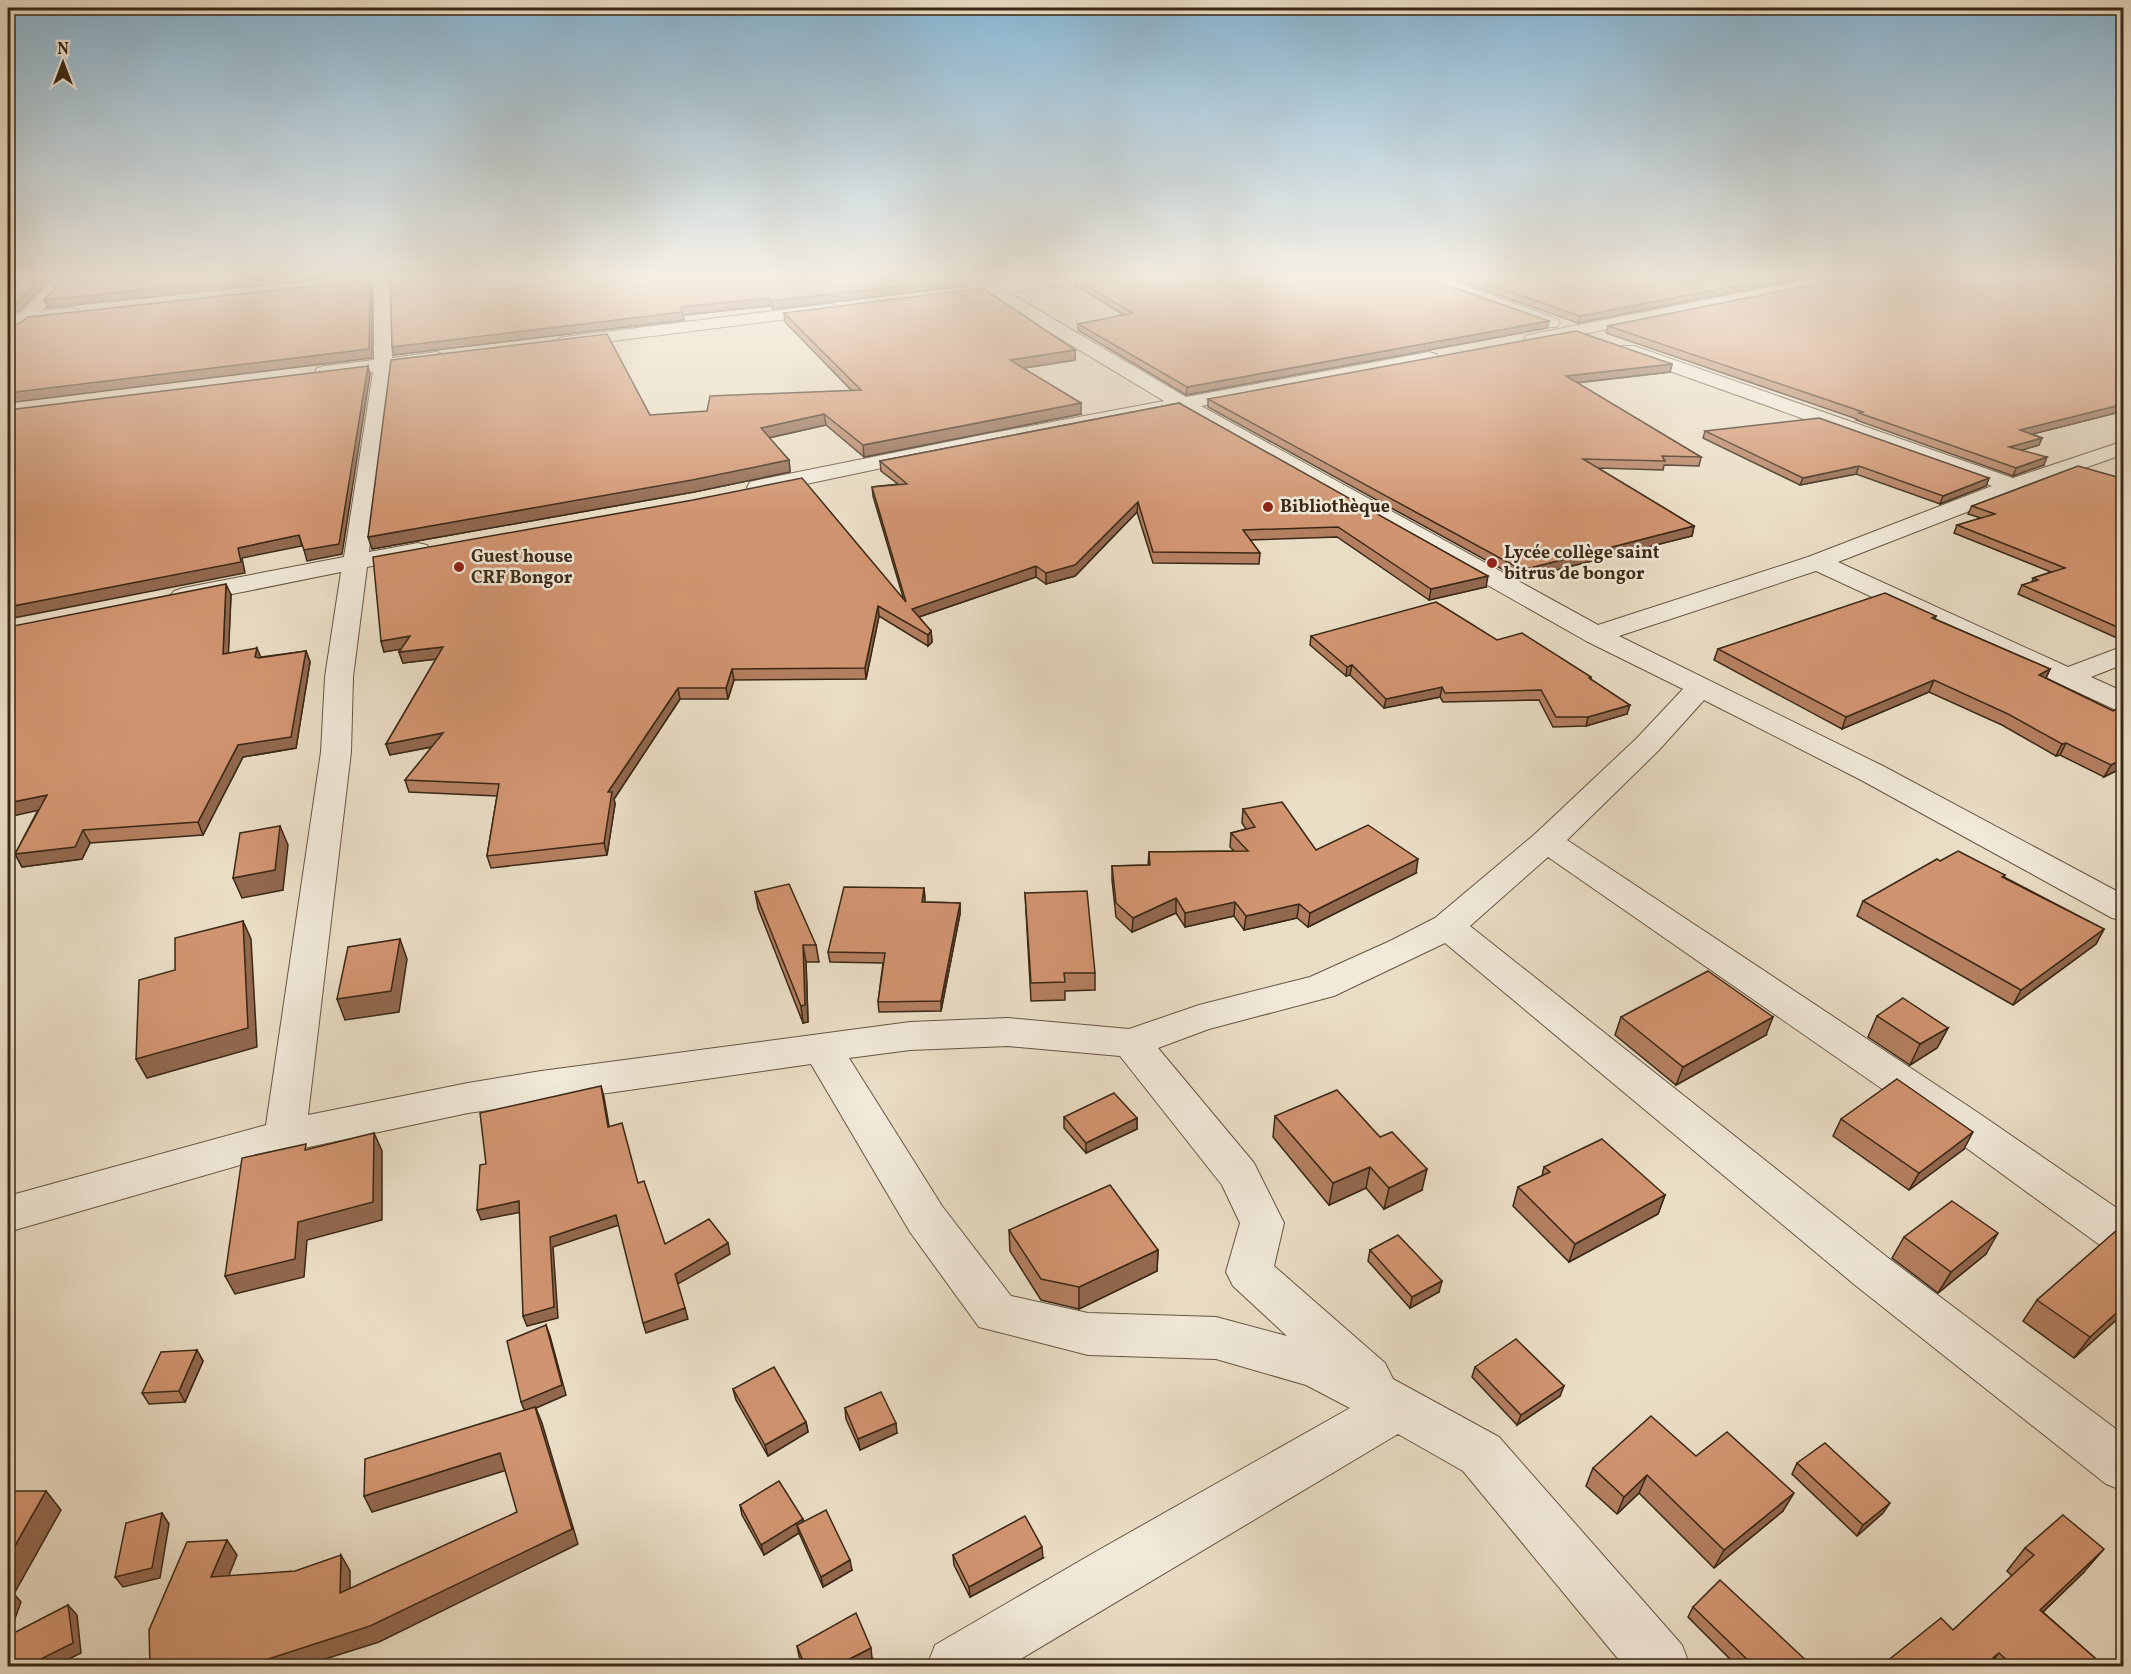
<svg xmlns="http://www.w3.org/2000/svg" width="2131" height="1674" font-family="Vollkorn,serif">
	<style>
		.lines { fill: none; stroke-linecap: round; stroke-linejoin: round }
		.minor-casing { stroke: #665542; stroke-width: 2 }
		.minor { fill: #f1e9d9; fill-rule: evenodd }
		.wall { fill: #b47f60; stroke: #3a2816; stroke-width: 1.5 }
		.shaded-wall { fill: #92684e; stroke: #3a2816; stroke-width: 1.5 }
		.building { fill: #d19470; stroke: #3a2816; stroke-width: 1.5 }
		.poi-dot { fill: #8f2418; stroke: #f1e9d9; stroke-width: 2 }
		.labels { text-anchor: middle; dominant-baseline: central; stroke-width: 5; stroke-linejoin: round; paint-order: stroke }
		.far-poi-label { font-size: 18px; font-weight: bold; fill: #3a2816; stroke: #f1e9d9; text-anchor: start }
	</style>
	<rect width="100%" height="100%" fill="#eaddc5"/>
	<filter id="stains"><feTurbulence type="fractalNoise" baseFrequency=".00333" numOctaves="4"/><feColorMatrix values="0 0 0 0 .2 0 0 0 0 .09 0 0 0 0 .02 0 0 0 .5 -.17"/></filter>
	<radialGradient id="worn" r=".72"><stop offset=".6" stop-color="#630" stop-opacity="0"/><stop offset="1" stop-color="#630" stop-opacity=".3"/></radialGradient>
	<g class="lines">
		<defs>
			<g id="minor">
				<polygon points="55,278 72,278 42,311 71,308 77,309 80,313 77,317 31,323 25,329 19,330 8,325 8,315 20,313"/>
				<path d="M374 278H390L392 358 436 352 443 354 445 358 443 362 436 364 392 369 369 552 418 543 427 545 430 550 427 555 367 567 353 677 351 752 308 1115 468 1083 541 1071 910 1022 1008 1018 1129 1029 1199 1005 1310 977 1390 941 1435 918 1535 834 1637 738 1683 689 1586 641 1179 410 982 447 758 494 750 492 747 487 750 482 758 480 982 435 1164 401 988 295 979 293 978 288 964 278H983L994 284 1045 278H1092L1090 281 1084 283 1008 292 1186 397 1429 352 1436 354 1438 358 1436 362 1429 364 1201 406 1598 625 1808 557 1992 486 1622 354 1619 350 1622 346H1634L2013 478 2124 441V454L2021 491 1838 562 2068 667 2124 646V664L2091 677 2124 692V712L2114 709 1816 571 1619 636 1883 766 2124 895V921L2112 918 1861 780 1704 700 1659 750 1567 840 1980 1114 2124 1213V1256L2108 1251 1950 1136 1548 857 1470 926 1887 1257 2124 1435V1491L2106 1484 1855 1285 1445 943 1334 996 1209 1029 1158 1048 1254 1163 1284 1223 1274 1266 1385 1363 1393 1379 1499 1437 1682 1645 1690 1666H1624L1463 1471 1398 1434 1009 1666H927L935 1645 1097 1551 1350 1408 1306 1385 1216 1359 1088 1355 979 1327 910 1232 811 1064 468 1113 285 1152 8 1232V1196L266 1125 321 752 325 677 341 572 183 604 174 601 170 596 174 591 183 588 344 557 373 372 324 378 317 376 315 372 317 368 324 366 374 360ZM1008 1046 1120 1056 1222 1185 1240 1223 1226 1272 1233 1286 1287 1336 1216 1317 1088 1313 1011 1296 942 1206 849 1058 910 1050Z"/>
				<polygon points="1421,278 1444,278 1557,319 1560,323 1557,327 1545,327 1423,281"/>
				<polygon points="1816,278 1848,278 1840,283 1533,344 1527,343 1524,339 1527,335 1533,334"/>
				<polygon points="829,304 835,305 838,309 835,313 565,347 559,346 556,342 559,338 565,337"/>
			</g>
		</defs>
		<use href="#minor" class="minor-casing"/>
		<use href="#minor" class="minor"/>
	</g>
	<g class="wall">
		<polygon points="390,278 966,278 966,286 773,309 770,306 683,315 684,320 394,355"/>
		<polygon points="1450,278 1806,278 1578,323"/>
		<polygon points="2106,278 2124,278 2124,283"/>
		<polygon points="1076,280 1549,321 1547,328 1186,395 1078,330 1078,324 1124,315 1076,286"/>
		<polygon points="2124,290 2124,411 2032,434 2042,438 2039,445 2021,450 2044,465 2013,476 1856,420 1857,419 1606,333 1608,326"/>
		<polygon points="784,313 1075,350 1075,360 1024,368 1081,414 864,457 826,425 769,438 789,460 790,472 694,492 372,549 707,411 852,391 785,322"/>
		<polygon points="1672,364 1670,372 1577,383 1701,457 1699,466 1664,465 1663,470 1598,468 1694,526 1692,536 1520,579 1208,407 1208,399"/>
		<polygon points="1179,403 1486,587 1429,600 1337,537 1250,540 1260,553 1259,564 1153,563 1137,512 1075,576 1046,584 1036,577 919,617 931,631 932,642 928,646 879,616 866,679 734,680 728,699 680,699 614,799 615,804 607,855 491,868 487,856 497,796 409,792 405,780 432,747 390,755 386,744 436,659 403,663 399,652 401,649 384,652 381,641 903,597 873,496 872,487 898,484 881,471 880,461"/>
		<polygon points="1705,431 1989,478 1986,486 1940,504 1856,474 1800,485 1703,438"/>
		<polygon points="2124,483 2124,641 2018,594 2022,585 2032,582 2033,578 2051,572 1954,533 1957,525 1981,518 1968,514 1972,506"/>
		<polygon points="231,595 228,653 261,657 306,651 310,662 296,748 243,757 203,835 90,843 82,859 22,867 15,854 38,810"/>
		<polygon points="1936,616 1935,619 2050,669 2046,678 2113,711 2124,706 2124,767 2104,777 2060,755 2056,756 2002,725 1929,692 1842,729 1714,660 1718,649"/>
		<polygon points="1311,636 1497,640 1591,677 1591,679 1627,714 1586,726 1553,727 1539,700 1443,702 1440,697 1384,708 1350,675 1346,676 1310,645"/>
		<polygon points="1243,809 1316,850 1416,873 1308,927 1297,918 1244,930 1234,916 1185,927 1176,913 1132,932 1116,917 1112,880 1112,866 1148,865 1149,852 1234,851 1230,847 1231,833 1246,829 1242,823"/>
		<polygon points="1940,861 2005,875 2004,877 2104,929 2096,944 2013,1005 1857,916 1863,901"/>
		<polygon points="924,888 925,902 960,903 960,914 941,1011 879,1012 878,1002 883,963 830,962 828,952"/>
		<polygon points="755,892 816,945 819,962 806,962 808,1022 803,1023 758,908"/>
		<polygon points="1025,893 1095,973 1095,990 1065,991 1065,1000 1031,1001"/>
		<polygon points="1877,1016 1948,1028 1937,1048 1910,1065 1868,1037"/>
		<polygon points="1621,1017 1766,1035 1676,1085 1615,1035"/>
		<polygon points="1275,1116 1422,1190 1384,1209 1366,1188 1329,1205 1273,1137"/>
		<polygon points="1064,1117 1137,1118 1137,1129 1086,1153 1064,1128"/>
		<polygon points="1841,1119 1964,1149 1909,1190 1833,1136"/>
		<polygon points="1544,1167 1665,1195 1658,1214 1569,1262 1513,1206 1518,1187 1542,1176"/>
		<polygon points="1009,1230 1158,1250 1157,1271 1079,1309 1041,1300 1010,1251"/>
		<polygon points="2124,1231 2124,1313 2074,1358 2023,1321 2037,1300"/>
		<polygon points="1904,1237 1986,1254 1938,1293 1892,1258"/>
		<polygon points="1370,1250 1439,1292 1410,1308 1368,1261"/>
		<polygon points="197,1350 203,1361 185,1402 149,1404 142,1393"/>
		<polygon points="1475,1367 1560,1396 1517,1425 1472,1377"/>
		<polygon points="733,1389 806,1422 808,1432 768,1456 736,1400"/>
		<polygon points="845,1408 897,1433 860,1450 846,1419"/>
		<polygon points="1696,1456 1783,1511 1714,1568 1639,1493 1617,1514 1586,1486 1593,1468"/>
		<polygon points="1797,1463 1883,1513 1857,1536 1792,1474"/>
		<polygon points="740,1505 803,1522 852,1570 823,1587 799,1533 764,1555 742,1515"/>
		<polygon points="2025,1548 2084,1572 2043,1612 2104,1666 1881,1666 1953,1630 2012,1576 2007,1571"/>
		<polygon points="953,1555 1043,1558 970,1597 954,1565"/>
		<polygon points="1693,1607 1810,1666 1737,1666 1688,1617"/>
		<polygon points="797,1646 872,1658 856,1666 803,1666 799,1656"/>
	</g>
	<g class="shaded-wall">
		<polygon points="41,278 52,278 19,311 8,313 8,304"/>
		<polygon points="253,278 329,278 48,308 44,300"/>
		<polygon points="966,278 966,286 773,309 772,301"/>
		<polygon points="1775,278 1806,278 1578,323 1580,316"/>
		<polygon points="370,280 372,288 372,358 8,403 8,393"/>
		<polygon points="769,298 770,306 683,315 684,320 394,355 392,347 681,307"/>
		<polygon points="1549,321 1547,328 1186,395 1187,387"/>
		<polygon points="1075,350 1075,360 1011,370 1010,360"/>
		<polygon points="1672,364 1670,372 1564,384 1566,376"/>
		<polygon points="368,366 370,375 342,554 307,561 304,550"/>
		<polygon points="1081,403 1081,414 864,457 863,445"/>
		<polygon points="2124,404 2124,411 2017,438 2020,430"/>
		<polygon points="824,414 826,425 763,439 761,428"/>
		<polygon points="2042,438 2039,445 2006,455 2009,447"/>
		<polygon points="2047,457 2044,465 2013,476 2016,468"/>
		<polygon points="789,460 790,472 694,492 372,549 368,537"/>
		<polygon points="1859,466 1856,474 1800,485 1803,478"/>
		<polygon points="1989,478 1986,486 1940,504 1943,496"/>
		<polygon points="1138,502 1137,512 1075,576 1046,584 1046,573"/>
		<polygon points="1694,526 1692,536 1520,579 1522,570"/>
		<polygon points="299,535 302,546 242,558 245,573 8,619 8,607 238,548"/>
		<polygon points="1036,566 1036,577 913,619 912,609"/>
		<polygon points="1488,576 1486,587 1429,600 1431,589"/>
		<polygon points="226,584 231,595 228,665 223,654"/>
		<polygon points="878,606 879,616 866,679 865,668"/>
		<polygon points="931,631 932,642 928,646 928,635"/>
		<polygon points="410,636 414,647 384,652 381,641"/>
		<polygon points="443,647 446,658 403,663 399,652"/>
		<polygon points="257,648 262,660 255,657"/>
		<polygon points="306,651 310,662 296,748 243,757 203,835 198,822 238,745"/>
		<polygon points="1352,665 1350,675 1346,676 1347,667"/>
		<polygon points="732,669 734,680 728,699 726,688"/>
		<polygon points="2050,669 2045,680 2039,675"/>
		<polygon points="1934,680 1929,692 1842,729 1846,717"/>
		<polygon points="1442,687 1440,697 1384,708 1386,699"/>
		<polygon points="678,688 680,699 614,799 615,804 607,855 604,843 608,792"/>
		<polygon points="1630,705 1627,714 1586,726 1588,717"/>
		<polygon points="443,733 447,744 390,755 386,744"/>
		<polygon points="2066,743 2060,755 2056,756 2062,744"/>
		<polygon points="2124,758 2124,767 2104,777 2111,765"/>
		<polygon points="47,795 53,807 8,817 8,803"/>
		<polygon points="280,826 288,845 283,890 242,898 233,878"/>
		<polygon points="83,830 90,843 82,859 22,867 15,854"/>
		<polygon points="1418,859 1416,873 1308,927 1310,913"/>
		<polygon points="924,888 925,898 923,912 922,902"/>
		<polygon points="1176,898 1176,913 1132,932 1133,918"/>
		<polygon points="1235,902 1234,916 1185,927 1185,913"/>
		<polygon points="960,903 960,914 941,1011 941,1001"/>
		<polygon points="1299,904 1297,918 1244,930 1246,916"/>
		<polygon points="243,921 251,939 257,1047 147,1078 136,1059"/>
		<polygon points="2104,929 2096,944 2013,1005 2021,990"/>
		<polygon points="400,939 407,959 399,1012 345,1020 337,999"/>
		<polygon points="803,945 806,962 808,1022 803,1023 801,1006"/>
		<polygon points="1773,1017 1766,1035 1676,1085 1683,1067"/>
		<polygon points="1948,1028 1937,1048 1910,1065 1920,1044"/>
		<polygon points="601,1086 604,1097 611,1137 608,1127"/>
		<polygon points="1137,1118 1137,1129 1086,1153 1086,1143"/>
		<polygon points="1973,1132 1964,1149 1909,1190 1919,1173"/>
		<polygon points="374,1133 382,1151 382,1220 307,1240 304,1277 235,1294 225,1276 298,1222"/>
		<polygon points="1370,1167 1366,1188 1329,1205 1333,1183"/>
		<polygon points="1427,1169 1422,1190 1384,1209 1389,1188"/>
		<polygon points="1665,1195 1658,1214 1569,1262 1575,1244"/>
		<polygon points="519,1201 522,1212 481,1220 477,1210"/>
		<polygon points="616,1215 619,1225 553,1247 558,1318 527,1326 523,1316 550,1237"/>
		<polygon points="1998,1233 1986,1254 1938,1293 1951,1272"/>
		<polygon points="728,1243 730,1254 678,1284 675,1274"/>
		<polygon points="1158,1250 1157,1271 1079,1309 1079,1287"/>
		<polygon points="1442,1281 1439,1292 1410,1308 1412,1297"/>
		<polygon points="2124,1306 2124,1313 2074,1358 2090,1337"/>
		<polygon points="685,1308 688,1319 646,1333 643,1323"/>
		<polygon points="546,1325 550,1336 566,1395 536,1408 542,1423 578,1544 379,1642 303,1666 257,1666 256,1663 572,1529 521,1402"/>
		<polygon points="197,1350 203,1361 185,1402 179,1391"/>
		<polygon points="1564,1386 1560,1396 1517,1425 1521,1415"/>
		<polygon points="806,1422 808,1432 768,1456 765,1445"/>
		<polygon points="896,1423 897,1433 860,1450 858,1439"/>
		<polygon points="500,1453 507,1470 372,1512 364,1496"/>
		<polygon points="1647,1475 1639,1493 1617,1514 1624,1497"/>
		<polygon points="46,1491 61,1510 14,1594 21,1602 8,1638 8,1558"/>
		<polygon points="1794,1493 1783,1511 1714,1568 1724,1550"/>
		<polygon points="1890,1503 1883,1513 1857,1536 1863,1525"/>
		<polygon points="162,1513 169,1524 160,1578 123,1587 115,1577"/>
		<polygon points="803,1519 805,1529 797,1525 799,1533 764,1555 761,1545"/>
		<polygon points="227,1540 237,1555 222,1593 211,1577"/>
		<polygon points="1042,1547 1043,1558 970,1597 969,1587"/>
		<polygon points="2104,1549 2084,1572 2021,1633 2040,1610"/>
		<polygon points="341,1555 350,1571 350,1609 340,1593"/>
		<polygon points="850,1560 852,1570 823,1587 821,1577"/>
		<polygon points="68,1605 77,1615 81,1653 55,1666 27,1666"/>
		<polygon points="871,1648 872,1658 856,1666 836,1666"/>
		<polygon points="1999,1653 1988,1666 1983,1666"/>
	</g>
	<g class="building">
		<polygon points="8,278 41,278 15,303 8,304"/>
		<polygon points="64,278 253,278 44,300"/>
		<polygon points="390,278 966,278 772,301 769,298 681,307 682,312 392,347"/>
		<polygon points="1085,278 1427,278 1549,321 1187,387 1078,324 1133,313 1076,280"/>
		<polygon points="1470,278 1775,278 1580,316"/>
		<polygon points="1845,278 2083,278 2124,290 2124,404 2020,430 2042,438 2009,447 2047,457 2016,468 1859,413 1863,412 1608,326"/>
		<polygon points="370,280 369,349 8,393 8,320 18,324 28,317"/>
		<polygon points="983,288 1075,350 1010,360 1081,403 863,445 824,414 761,428 789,460 692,480 368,537 391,360 607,334 650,415 707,411 710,396 861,390 784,313"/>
		<polygon points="1576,331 1672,364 1566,376 1701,457 1662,456 1665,461 1583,459 1694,526 1522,570 1208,399"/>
		<polygon points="368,366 339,544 304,550 299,535 238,548 241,562 8,607 8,410"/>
		<polygon points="1179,403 1488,576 1431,589 1338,527 1243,530 1260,553 1153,552 1138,502 1075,565 1046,573 1036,566 912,609 931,631 928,635 878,606 865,668 732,669 726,688 678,688 608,792 612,792 604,843 487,856 499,784 405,780 443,733 386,744 443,647 399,652 410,636 381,641 373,557 693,500 802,478 906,602 872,487 907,484 880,461"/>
		<polygon points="1819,418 1989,478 1943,496 1859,466 1803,478 1705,431"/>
		<polygon points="2078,466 2117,477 2124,483 2124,630 2022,585 2038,580 2033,578 2065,568 1957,525 1995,514 1972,506"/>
		<polygon points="226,584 223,654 257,648 255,657 259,658 306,651 291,737 238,745 198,822 83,830 75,847 15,854 47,795 8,803 8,627"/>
		<polygon points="1885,593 1936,616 1932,618 2050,669 2039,675 2113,711 2124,706 2124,758 2111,765 2066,743 2062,744 2008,714 1934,680 1846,717 1718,649"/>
		<polygon points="1436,602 1497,640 1522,633 1591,677 1589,678 1630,705 1588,717 1556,717 1541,690 1445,693 1442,687 1386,699 1352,665 1347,667 1311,636"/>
		<polygon points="1282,802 1316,850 1368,825 1418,859 1310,913 1299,904 1246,916 1235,902 1185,913 1176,898 1133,918 1116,903 1112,866 1150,865 1149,852 1248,851 1231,833 1255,827 1243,809"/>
		<polygon points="280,826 275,870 233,878 240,833"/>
		<polygon points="1958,851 2005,875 2002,877 2104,929 2021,990 1863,901 1937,859 1940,861"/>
		<polygon points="789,884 816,945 803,945 805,1005 801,1006 755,892"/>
		<polygon points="844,887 924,888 922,902 960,903 941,1001 878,1002 885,953 828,952"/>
		<polygon points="1087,891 1095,973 1064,973 1065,982 1031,983 1025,893"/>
		<polygon points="243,921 248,1028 136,1059 139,980 175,970 175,938"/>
		<polygon points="400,939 391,991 337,999 348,947"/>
		<polygon points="1708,971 1773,1017 1683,1067 1621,1017"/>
		<polygon points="1903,998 1948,1028 1920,1044 1877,1016"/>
		<polygon points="1897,1079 1973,1132 1919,1173 1841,1119"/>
		<polygon points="601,1086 608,1127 622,1123 638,1183 644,1181 665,1244 709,1219 728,1243 675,1274 685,1308 643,1323 616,1215 550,1237 554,1307 523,1316 519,1201 477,1210 480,1165 486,1164 480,1113"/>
		<polygon points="1337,1090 1380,1137 1392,1132 1427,1169 1389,1188 1370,1167 1333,1183 1275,1116"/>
		<polygon points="1114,1093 1137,1118 1086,1143 1064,1117"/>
		<polygon points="374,1133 373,1202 298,1222 295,1259 225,1276 242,1158 306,1144 305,1150"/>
		<polygon points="1602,1139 1665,1195 1575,1244 1518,1187 1550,1172 1544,1167"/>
		<polygon points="1110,1185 1158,1250 1079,1287 1041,1279 1009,1230"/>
		<polygon points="1952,1201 1998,1233 1951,1272 1904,1237"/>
		<polygon points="2118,1229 2124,1231 2124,1306 2090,1337 2037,1300"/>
		<polygon points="1398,1235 1442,1281 1412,1297 1370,1250"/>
		<polygon points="546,1325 562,1385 521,1402 507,1341"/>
		<polygon points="1516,1339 1564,1386 1521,1415 1475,1367"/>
		<polygon points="197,1350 179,1391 142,1393 161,1352"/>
		<polygon points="774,1367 806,1422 765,1445 733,1389"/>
		<polygon points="881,1392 896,1423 858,1439 845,1408"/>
		<polygon points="535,1407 572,1529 370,1626 256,1663 257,1666 150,1666 149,1630 187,1542 227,1540 211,1577 295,1571 341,1555 340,1593 517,1512 500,1453 364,1496 365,1459"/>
		<polygon points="1651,1416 1696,1456 1727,1432 1794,1493 1724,1550 1647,1475 1624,1497 1593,1468"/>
		<polygon points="1825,1443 1890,1503 1863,1525 1797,1463"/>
		<polygon points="779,1481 803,1519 761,1545 740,1505"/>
		<polygon points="8,1491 46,1491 8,1558"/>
		<polygon points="826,1510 850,1560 821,1577 797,1525"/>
		<polygon points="162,1513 152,1568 115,1577 126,1523"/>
		<polygon points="2063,1515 2104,1549 2040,1610 2104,1666 2013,1666 1999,1653 1983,1666 1881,1666 1941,1618 1953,1630 2034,1555 2025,1548"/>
		<polygon points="1025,1516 1042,1547 969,1587 953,1555"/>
		<polygon points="1720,1580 1811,1665 1810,1666 1754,1666 1693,1607"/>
		<polygon points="68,1605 73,1643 27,1666 8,1666 8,1636"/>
		<polygon points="856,1613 871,1648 836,1666 805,1666 797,1646"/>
	</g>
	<linearGradient id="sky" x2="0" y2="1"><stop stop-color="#88b7d5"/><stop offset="0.54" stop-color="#f6f0e5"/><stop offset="1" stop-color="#f6f0e5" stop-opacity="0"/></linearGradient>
	<rect width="2131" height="512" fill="url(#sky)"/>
	<g class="poi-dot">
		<circle cx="1268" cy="507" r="6"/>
		<circle cx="1492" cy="563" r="6"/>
		<circle cx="459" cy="567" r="6"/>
	</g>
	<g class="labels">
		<g class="far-poi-label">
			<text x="1280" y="507">Bibliothèque</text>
			<text x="1504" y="553">Lycée collège saint<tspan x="1504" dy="21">bitrus de bongor</tspan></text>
			<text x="471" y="557">Guest house<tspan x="471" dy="21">CRF Bongor</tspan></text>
		</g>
	</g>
	<rect width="2131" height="1674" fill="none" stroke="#eaddc5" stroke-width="30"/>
	<rect x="9" y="9" width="2113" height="1656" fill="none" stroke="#3a2816" stroke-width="3"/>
	<rect x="15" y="15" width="2101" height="1644" fill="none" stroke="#3a2816" stroke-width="1.5"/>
	<g transform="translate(63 63)" stroke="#f1e9d9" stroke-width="4.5" paint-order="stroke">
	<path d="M0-4.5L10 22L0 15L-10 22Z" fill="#3a2816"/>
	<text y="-9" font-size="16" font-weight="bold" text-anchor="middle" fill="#3a2816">N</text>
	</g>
	<rect width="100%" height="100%" filter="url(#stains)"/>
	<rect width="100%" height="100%" fill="url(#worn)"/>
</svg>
